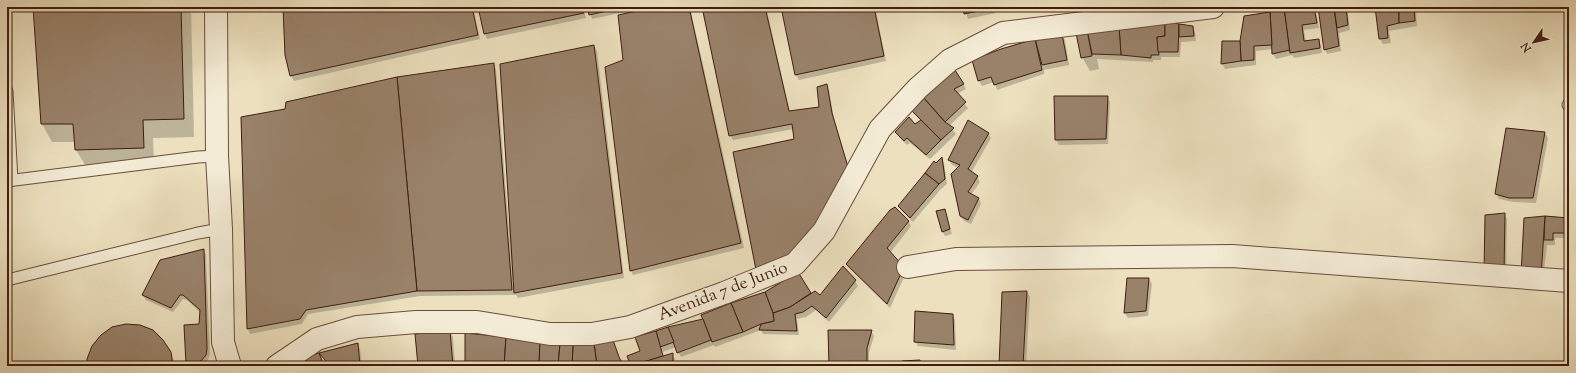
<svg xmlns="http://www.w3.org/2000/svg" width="1576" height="373" font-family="'Sorts Mill Goudy',serif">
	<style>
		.shadow { fill: #0003; fill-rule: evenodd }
		.building { fill: #99826a; stroke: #401d0f }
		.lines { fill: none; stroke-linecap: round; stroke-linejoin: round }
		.lane-casing { stroke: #6b4e3b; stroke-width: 13 }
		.street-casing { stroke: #6b4e3b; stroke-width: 24 }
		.lane { stroke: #f3ebd5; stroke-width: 11 }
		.street { stroke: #f3ebd5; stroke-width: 22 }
		.labels { text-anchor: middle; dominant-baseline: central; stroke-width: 3; stroke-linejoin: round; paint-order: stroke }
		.street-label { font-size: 17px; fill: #401d0f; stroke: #f3ebd5 }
	</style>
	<rect width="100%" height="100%" fill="#ece0be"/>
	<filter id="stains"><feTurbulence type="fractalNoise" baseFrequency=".005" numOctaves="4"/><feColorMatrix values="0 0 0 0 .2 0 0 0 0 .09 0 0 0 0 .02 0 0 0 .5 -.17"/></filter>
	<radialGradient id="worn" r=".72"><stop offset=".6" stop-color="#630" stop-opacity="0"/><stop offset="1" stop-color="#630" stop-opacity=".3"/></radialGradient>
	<g class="shadow">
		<polygon points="34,7 191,7 194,137 153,138 154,167 87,168 76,150 76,142 52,142 42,124"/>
		<polygon points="284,7 473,7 480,39 294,81 291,76 286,55"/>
		<polygon points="479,7 583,7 586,18 487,39 485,34"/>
		<polygon points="588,7 649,7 592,19"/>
		<polygon points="660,7 690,7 744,248 633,275 631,271 624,60"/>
		<polygon points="703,7 766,7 790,112 821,108 826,85 829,90 834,119 850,173 796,140 794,129 733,140 730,135"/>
		<polygon points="782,7 875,7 886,61 799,80 796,75"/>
		<polygon points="964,7 994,7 996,13 968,19"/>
		<polygon points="1281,7 1315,7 1319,28 1304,30 1306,42 1318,40 1321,45 1322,53 1294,58 1292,55 1276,59 1273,54 1273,49 1256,51 1256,65 1225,69 1222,64 1241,42 1244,17 1271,13"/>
		<polygon points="1319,7 1347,7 1350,30 1339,33 1341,51 1327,54 1325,49"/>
		<path d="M1376 7H1425L1416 11 1417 26 1389 31 1391 43 1383 44 1380 39ZM1396 9H1400V12L1395 11Z"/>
		<polygon points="1165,22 1192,27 1195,32 1196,41 1181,42 1180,57 1161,57 1161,60 1153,60 1153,62 1097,59 1099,69 1090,71 1082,57 1076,29"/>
		<polygon points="1062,36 1065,40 1069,65 1044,70 1044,74 997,90 994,82 982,86 979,81 973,61 1001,50 1036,40"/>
		<polygon points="594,46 597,51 624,278 518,298 516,295 420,296 308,314 302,324 250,334 248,329 242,118 286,110 493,64 496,69 509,226 511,225"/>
		<polygon points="963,84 966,89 957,94 968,108 949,126 956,134 930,159 910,143 907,145 899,137 896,132 915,126 921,121 910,108"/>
		<polygon points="1055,97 1107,97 1110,102 1108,144 1059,145 1056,140"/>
		<polygon points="988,133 991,138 971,173 977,177 980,182 971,195 979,199 981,204 971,224 964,221 961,216 958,168 952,165 949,160"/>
		<polygon points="1545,133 1548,138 1536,203 1513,202 1499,199 1496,194"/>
		<polygon points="942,159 944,163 947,184 941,189 913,222 902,211 899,206"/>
		<polygon points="944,210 952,234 945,236 942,231"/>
		<polygon points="1504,214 1507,219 1506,279 1487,277"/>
		<polygon points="1545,217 1569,219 1569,238 1555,238 1555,245 1547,245 1543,280 1525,219"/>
		<polygon points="908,221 911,226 890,253 906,273 890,308 850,269 847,264"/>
		<polygon points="203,250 206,255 210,354 208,360 204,366 188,366 200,325 201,313 187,300 183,299 173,312 146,300 143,295"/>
		<polygon points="798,273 810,294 820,296 855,281 858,286 829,322 816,310 806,317 797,319 799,335 763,334 761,330 715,347 714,345 681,357 676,347 662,352 664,357 672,354 675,359 675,366 632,366 628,357 765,292"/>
		<polygon points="1149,279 1152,284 1148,316 1128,318 1125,313"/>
		<polygon points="1027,292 1030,297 1026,366 1000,366"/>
		<polygon points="952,315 955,320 956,350 918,346 915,341"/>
		<polygon points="871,331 874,336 869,353 869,366 830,366"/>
		<polygon points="450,332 453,337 455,366 419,366"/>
		<polygon points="162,340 173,358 174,366 88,366"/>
		<polygon points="357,344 360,349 362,366 328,366 321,354 320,355 326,366 293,366 304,358"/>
	</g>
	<g class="building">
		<polygon points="33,7 181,7 184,119 143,120 144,148 75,150 73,124 41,124"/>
		<polygon points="283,7 472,7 478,35 290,76 285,55"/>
		<polygon points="478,7 582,7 584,13 484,34"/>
		<polygon points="587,7 625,7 589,15"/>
		<polygon points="655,7 689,7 741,243 630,271 605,67 623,60 618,15"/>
		<polygon points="702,7 765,7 789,111 819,107 817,87 827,84 832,113 848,167 815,230 800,249 778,264 756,270 733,152 794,139 792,124 729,136"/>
		<polygon points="781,7 874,7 884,56 795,75"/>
		<polygon points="963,7 993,7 993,8 964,14"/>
		<polygon points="1279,7 1284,7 1290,50 1272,54 1270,9"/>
		<polygon points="1284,7 1314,7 1317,23 1302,25 1304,41 1319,39 1320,48 1290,53"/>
		<polygon points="1318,7 1334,7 1339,46 1324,50"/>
		<polygon points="1334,7 1346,7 1348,25 1337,28"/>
		<polygon points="1375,7 1393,7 1393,10 1399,10 1399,23 1387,26 1388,38 1379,39"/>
		<polygon points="1399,7 1414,7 1415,21 1399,23"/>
		<polygon points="1270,12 1272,45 1254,46 1254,60 1241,61 1240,41 1244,16"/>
		<polygon points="1165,21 1165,36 1157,37 1159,55 1151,55 1151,58 1121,55 1119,26"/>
		<polygon points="1165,21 1179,24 1178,52 1158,52 1157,37 1165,36"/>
		<polygon points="1179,24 1193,26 1194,36 1179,37"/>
		<polygon points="1119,26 1121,55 1092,54 1087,30"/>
		<polygon points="1075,28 1087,30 1092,56 1081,58"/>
		<polygon points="1062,34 1067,60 1042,65 1035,39"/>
		<polygon points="1035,39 1042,70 994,85 991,77 978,81 972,60 1001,49"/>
		<polygon points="1222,41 1240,41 1241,61 1221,64"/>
		<polygon points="594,45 622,273 514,293 500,64"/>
		<polygon points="494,63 512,290 417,291 397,77"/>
		<polygon points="953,67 964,84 954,89 966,102 945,122 922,96"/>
		<polygon points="397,77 417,291 306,310 300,319 247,329 241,117 285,109 286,102"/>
		<polygon points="922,96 945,122 954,128 941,140 909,108"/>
		<polygon points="1054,96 1108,96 1106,139 1055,140"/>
		<polygon points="909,117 915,124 921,120 941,140 926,155 907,138 904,141 895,132"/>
		<polygon points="968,120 989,133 968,169 978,176 968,192 979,198 968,220 960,216 951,174 960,165 948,160"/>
		<polygon points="1506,128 1545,132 1533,198 1509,198 1495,194"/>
		<polygon points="942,157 945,179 939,184 925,173 934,161 936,163"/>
		<polygon points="925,173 939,184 910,218 898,206"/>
		<polygon points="895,207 909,221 887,248 904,267 887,304 846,264 890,210"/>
		<polygon points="945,209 950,229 942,232 936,211"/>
		<polygon points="1505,213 1504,274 1484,272 1485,215"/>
		<polygon points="1545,216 1569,218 1569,233 1553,233 1553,240 1544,240"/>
		<polygon points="1545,216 1541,276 1521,274 1524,218"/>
		<polygon points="204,249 207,349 206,355 201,361 194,364 186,365 184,325 199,324 200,310 183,295 180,295 171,308 142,295 160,260"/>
		<polygon points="843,266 856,280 826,318 812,306 803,312 795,314 797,331 759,330 761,324 774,321 773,313 790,307 815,291 820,295"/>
		<polygon points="798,272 811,293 790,307 773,313 765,292"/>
		<polygon points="1127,278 1149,278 1146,311 1124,313"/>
		<polygon points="1027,291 1023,366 999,366 1002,292"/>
		<polygon points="765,292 773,313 774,321 761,324 743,332 731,303"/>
		<polygon points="731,303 743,332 712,342 701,315"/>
		<polygon points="915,311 953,314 954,345 914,342"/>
		<polygon points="703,319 711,340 677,353 668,327"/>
		<polygon points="126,324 140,325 153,330 163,340 171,352 173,366 87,366 87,359 92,346 101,335 112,327"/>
		<polygon points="668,327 674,342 660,347 656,331"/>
		<polygon points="828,330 872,330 867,348 867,366 829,366"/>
		<polygon points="450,331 453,366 418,366 415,334"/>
		<polygon points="656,331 663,356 631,366 627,356 640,351 635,337"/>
		<polygon points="465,333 506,337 504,366 465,366"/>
		<polygon points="506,337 540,340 539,366 504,366"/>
		<polygon points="540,340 560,344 558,366 539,366"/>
		<polygon points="613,340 619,357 621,361 625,363 624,366 597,366 594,343"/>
		<polygon points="358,343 360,366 330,366 319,353"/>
		<polygon points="594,343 597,366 572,366 573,345"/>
		<polygon points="560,344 573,345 572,366 558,366"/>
		<polygon points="319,353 324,366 309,366 304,357"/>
		<polygon points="673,353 673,366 630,366 663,356"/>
		<polygon points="304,357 309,366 292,366"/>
		<polygon points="920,360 921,366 902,366 902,361"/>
	</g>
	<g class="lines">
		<defs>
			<g id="lane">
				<polyline points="7,91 12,180"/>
				<polyline points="1568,105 1569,105"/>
				<polyline points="7,181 198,157 217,156"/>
				<polyline points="7,280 198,233 221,229"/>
			</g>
			<g id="street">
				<polyline points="216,7 217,156 221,229 223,342 230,366"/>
				<polyline points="908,267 956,259 1232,256 1569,281"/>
				<polyline points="277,366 317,339 357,327 416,322 477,322 550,334 592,334 630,327 724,293 795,264 824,231 880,129 918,88 950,60 1003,33 1213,7"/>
			</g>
		</defs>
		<use href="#lane" class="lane-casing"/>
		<use href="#street" class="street-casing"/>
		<use href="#lane" class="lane"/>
		<use href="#street" class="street"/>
	</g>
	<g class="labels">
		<g class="street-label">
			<text transform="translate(723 292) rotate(-21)">Avenida 7 de Junio</text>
		</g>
	</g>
	<rect width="1576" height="373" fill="none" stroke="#ece0be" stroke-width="24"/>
	<rect x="8" y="8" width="1560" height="357" fill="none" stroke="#401d0f" stroke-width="2"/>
	<rect x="12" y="12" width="1552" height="349" fill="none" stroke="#401d0f"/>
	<g transform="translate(1534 42) rotate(236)" stroke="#f3ebd5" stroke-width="3" paint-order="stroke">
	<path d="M0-3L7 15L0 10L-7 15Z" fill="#401d0f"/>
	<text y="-6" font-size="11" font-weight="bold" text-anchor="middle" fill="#401d0f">N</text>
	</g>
	<rect width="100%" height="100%" filter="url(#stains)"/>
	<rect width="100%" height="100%" fill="url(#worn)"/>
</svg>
